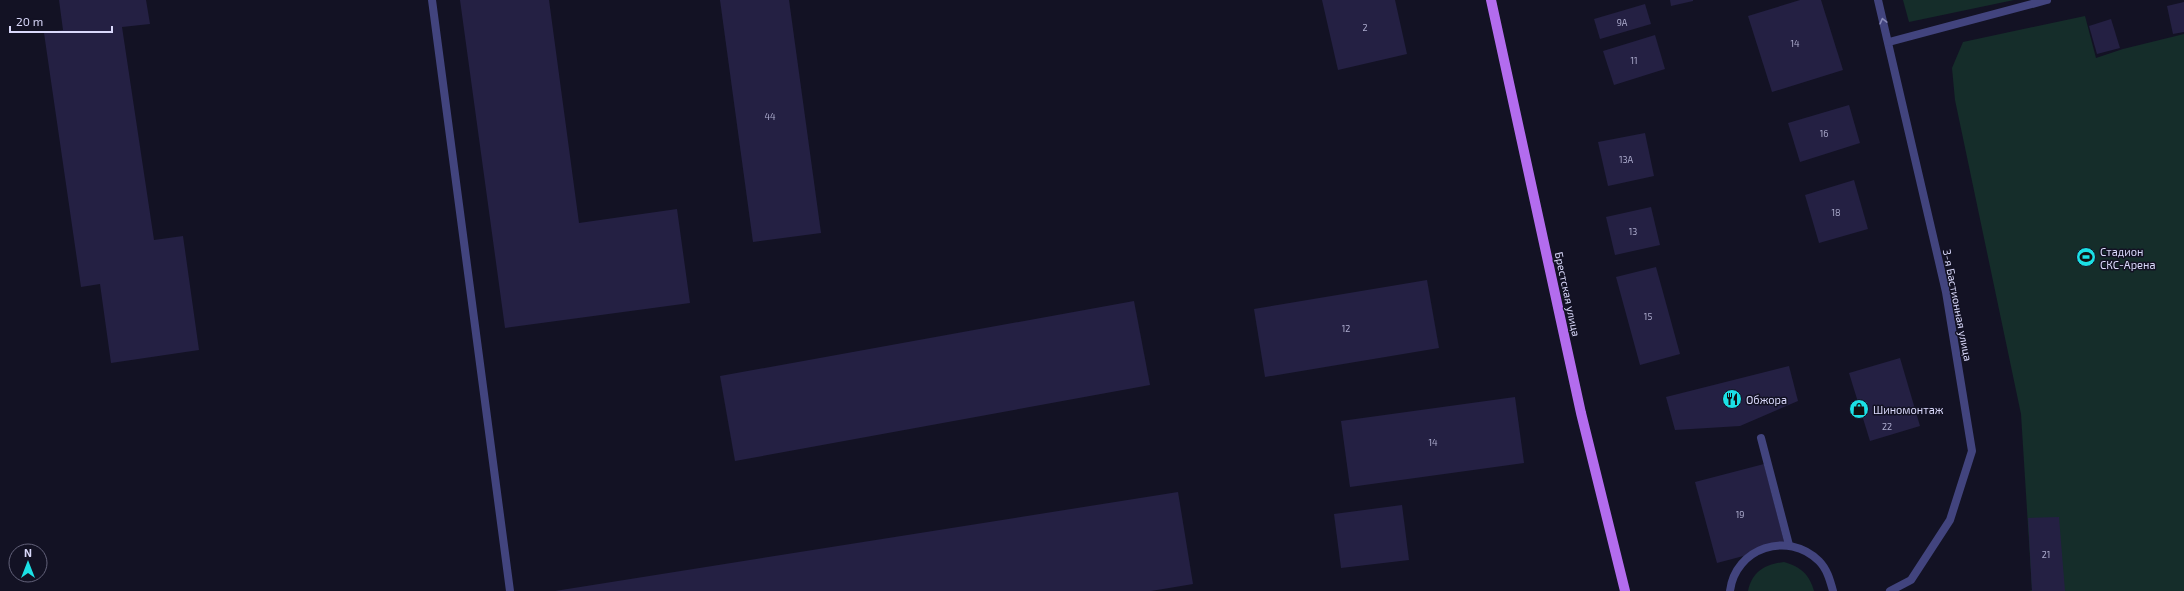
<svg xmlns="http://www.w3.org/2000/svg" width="2184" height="591" font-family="'Exo 2',sans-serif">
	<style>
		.green { fill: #152d2a }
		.building { fill: #242043 }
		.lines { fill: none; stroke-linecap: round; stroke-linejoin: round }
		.service { stroke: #42447e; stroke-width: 8 }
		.minor { stroke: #42447e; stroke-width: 8 }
		.primary { stroke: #b36cee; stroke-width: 10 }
		.oneway { stroke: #8687b6 }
		.labels { text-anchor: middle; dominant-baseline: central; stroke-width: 3; stroke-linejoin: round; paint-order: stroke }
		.number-label { font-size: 9px; fill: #acabcd }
		.poi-label { font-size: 11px; fill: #dad9fb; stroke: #131224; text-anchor: start }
		.street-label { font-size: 11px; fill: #dad9fb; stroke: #131224 }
	</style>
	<rect width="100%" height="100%" fill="#131224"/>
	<g class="green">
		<polygon points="1903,0 2014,0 1909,22"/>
		<polygon points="2085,16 2096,58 2123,49 2184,34 2184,591 2029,591 2032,590 2021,414 1955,100 1952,68 1963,42"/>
		<path d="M1784 562C1801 567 1809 574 1814 591H1748C1752 571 1766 564 1784 562Z"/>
	</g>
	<g class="building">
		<polygon points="59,0 146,0 150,24 122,27 154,240 183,236 199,350 111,363 100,284 81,287 44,33 63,30"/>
		<polygon points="460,0 549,0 579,223 677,209 690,303 505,328"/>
		<polygon points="720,0 789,0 821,233 753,242"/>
		<polygon points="1322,0 1395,0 1407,54 1338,70"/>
		<polygon points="1670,0 1693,0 1693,1 1671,6"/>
		<polygon points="1800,0 1821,0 1843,70 1772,92 1748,16"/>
		<polygon points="2184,2 2184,32 2173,34 2167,6"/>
		<polygon points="1645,4 1651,24 1600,39 1594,19"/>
		<polygon points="2111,19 2120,48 2097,54 2089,26"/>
		<polygon points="1655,35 1665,69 1614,85 1603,51"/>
		<polygon points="1849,105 1860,143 1800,162 1788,123"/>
		<polygon points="1645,133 1654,176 1608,186 1598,142"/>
		<polygon points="1854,180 1868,229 1819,243 1805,195"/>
		<polygon points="1651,207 1660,245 1615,255 1606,217"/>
		<polygon points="1656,267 1680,354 1640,365 1616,277"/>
		<polygon points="1427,280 1439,348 1265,377 1254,309"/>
		<polygon points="1134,301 1150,385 735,461 720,376"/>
		<polygon points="1900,358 1920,426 1870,441 1849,373"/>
		<polygon points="1789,366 1798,401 1740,426 1675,430 1666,397"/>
		<polygon points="1515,397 1524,463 1350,487 1341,421"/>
		<polygon points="1764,464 1785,545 1717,563 1695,482"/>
		<polygon points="1178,492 1193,584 1151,591 555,591"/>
		<polygon points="1402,505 1409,560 1341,568 1334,514"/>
		<polygon points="2059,517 2065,591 2032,591 2028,518"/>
	</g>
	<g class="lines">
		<g class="service">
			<polyline points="432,0 510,591"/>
			<polyline points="1761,438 1789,545"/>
			<path d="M1730 591C1735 548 1788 530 1819 561 1827 569 1830 580 1833 591"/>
		</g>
		<g class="minor">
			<polyline points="1878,0 1946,292 1972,451 1950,520 1911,580 1890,591"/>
			<polyline points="1889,42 2047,0"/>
		</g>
		<polyline class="primary" points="1491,0 1581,413 1625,591"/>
	</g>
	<defs><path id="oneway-chevron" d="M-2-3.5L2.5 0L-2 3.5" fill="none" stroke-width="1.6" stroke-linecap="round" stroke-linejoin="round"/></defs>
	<use class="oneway" href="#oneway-chevron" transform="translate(1883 21) rotate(-104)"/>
	<defs>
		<symbol id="stadium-disc" viewBox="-11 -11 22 22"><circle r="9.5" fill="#1be0e5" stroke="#131224"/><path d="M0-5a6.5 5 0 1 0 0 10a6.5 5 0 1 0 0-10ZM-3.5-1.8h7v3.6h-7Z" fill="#111"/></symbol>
		<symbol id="restaurant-disc" viewBox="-11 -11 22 22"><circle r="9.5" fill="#1be0e5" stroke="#131224"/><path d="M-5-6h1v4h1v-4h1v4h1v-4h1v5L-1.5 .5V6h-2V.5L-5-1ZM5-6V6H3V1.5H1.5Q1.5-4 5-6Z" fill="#111"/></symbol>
		<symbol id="shop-disc" viewBox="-11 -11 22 22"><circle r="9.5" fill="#1be0e5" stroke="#131224"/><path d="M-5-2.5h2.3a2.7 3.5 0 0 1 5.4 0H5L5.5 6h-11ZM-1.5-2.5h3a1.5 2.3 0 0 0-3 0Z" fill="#111"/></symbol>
	</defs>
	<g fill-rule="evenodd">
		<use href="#stadium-disc" x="2075" y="246" width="22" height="22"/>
		<use href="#restaurant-disc" x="1721" y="388" width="22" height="22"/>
		<use href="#shop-disc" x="1848" y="398" width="22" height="22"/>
	</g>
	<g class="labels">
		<g class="number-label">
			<text x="1622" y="22">9А</text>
			<text x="1365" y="27">2</text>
			<text x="1795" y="43">14</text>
			<text x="1634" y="60">11</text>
			<text x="770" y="116">44</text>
			<text x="1824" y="133">16</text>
			<text x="1626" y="159">13А</text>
			<text x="1836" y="212">18</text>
			<text x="1633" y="231">13</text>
			<text x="1648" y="316">15</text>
			<text x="1346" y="328">12</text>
			<text x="1887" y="426">22</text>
			<text x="1433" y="442">14</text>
			<text x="1740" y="514">19</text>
			<text x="2046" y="554">21</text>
		</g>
		<g class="poi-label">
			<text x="2100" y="251">Стадион<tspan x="2100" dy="13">СКС-Арена</tspan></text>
			<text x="1746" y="399">Обжора</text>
			<text x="1873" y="409">Шиномонтаж</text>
		</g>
		<g class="street-label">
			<text transform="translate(1568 294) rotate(78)">Брестская улица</text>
			<text transform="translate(1958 305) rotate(79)">3-я Бастионная улица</text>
		</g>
	</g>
	<g transform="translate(28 563)"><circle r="19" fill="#131224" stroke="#63627a"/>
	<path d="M0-3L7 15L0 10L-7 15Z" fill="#1be0e5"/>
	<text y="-6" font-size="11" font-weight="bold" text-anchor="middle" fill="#dad9fb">N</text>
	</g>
	<path d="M10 26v6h102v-6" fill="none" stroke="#dad9fb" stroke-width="2"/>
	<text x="16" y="26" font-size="12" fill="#dad9fb" stroke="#131224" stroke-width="3" paint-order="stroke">20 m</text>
</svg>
